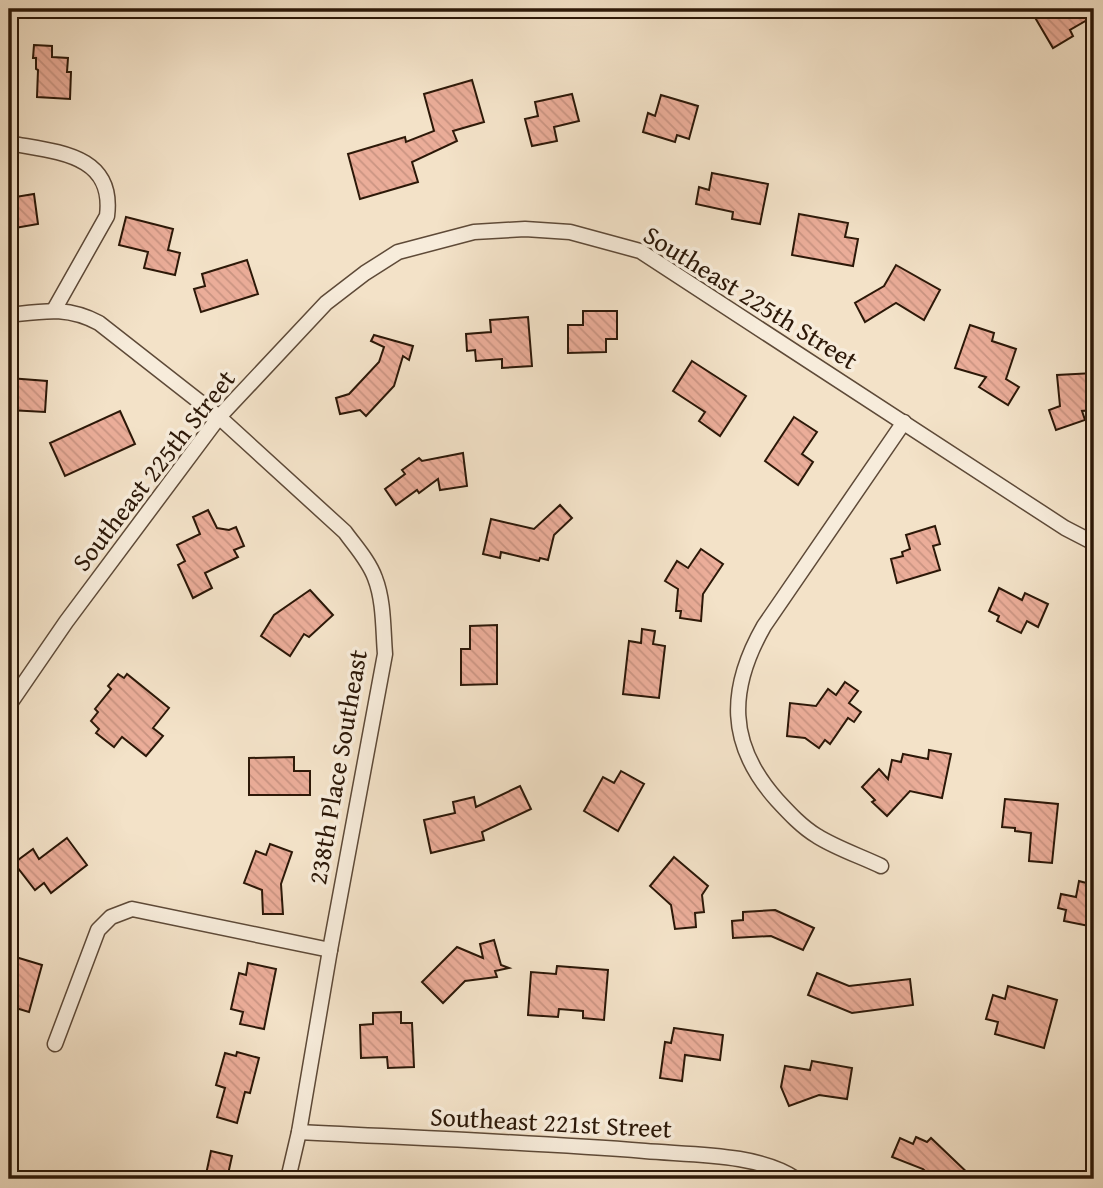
<svg xmlns="http://www.w3.org/2000/svg" width="1103" height="1188" font-family="'Gentium Book Plus',serif">
	<style>
		.building { fill: url(#building-back-hatch); stroke: #2c1808; stroke-width: 2 }
		.lines { fill: none; stroke-linecap: round; stroke-linejoin: round }
		.minor-casing { stroke: #5e4a38; stroke-width: 17 }
		.minor { stroke: #f7ecdb; stroke-width: 14 }
		.labels { text-anchor: middle; dominant-baseline: central; stroke-width: 7; stroke-linejoin: round; paint-order: stroke }
		.street-label { font-size: 26px; fill: #2c1808; stroke: #f7ecdb }
	</style>
	<defs>
		<pattern id="building-back-hatch" width="6" height="6" patternUnits="userSpaceOnUse" patternTransform="scale(1.75)"><rect width="6" height="6" fill="#ebad99"/><path d="M-1 5l2 2M0 0l6 6M5-1l2 2" fill="none" stroke="#ca9482"/></pattern>
	</defs>
	<rect width="100%" height="100%" fill="#f3e2c8"/>
	<filter id="stains"><feTurbulence type="fractalNoise" baseFrequency=".00286" numOctaves="4"/><feColorMatrix values="0 0 0 0 .2 0 0 0 0 .09 0 0 0 0 .02 0 0 0 .5 -.17"/></filter>
	<radialGradient id="worn" r=".72"><stop offset=".6" stop-color="#630" stop-opacity="0"/><stop offset="1" stop-color="#630" stop-opacity=".3"/></radialGradient>
	<g class="building">
		<polygon points="1030,9 1094,9 1094,16 1070,30 1073,36 1053,48"/>
		<polygon points="34,45 52,46 52,57 68,58 67,72 71,72 70,99 37,97 38,70 36,69 36,58 33,58"/>
		<polygon points="472,80 484,122 453,131 457,141 412,162 418,182 360,199 348,154 405,137 406,142 434,131 424,94"/>
		<polygon points="572,94 579,121 554,127 557,141 532,146 525,119 538,116 535,102"/>
		<polygon points="661,95 698,106 689,139 677,135 675,142 643,132 648,113 655,116"/>
		<polygon points="712,173 768,184 760,224 732,219 733,212 696,204 699,187 709,190"/>
		<polygon points="34,194 38,224 9,229 9,198"/>
		<polygon points="799,214 848,223 845,237 858,239 853,266 792,255"/>
		<polygon points="126,217 173,229 168,250 180,253 175,275 144,268 148,252 119,245"/>
		<polygon points="247,260 258,294 201,312 194,289 205,286 202,274"/>
		<polygon points="896,265 940,290 924,320 896,303 865,322 855,303 884,286"/>
		<polygon points="583,311 617,311 617,339 606,339 606,352 568,353 568,325 583,325"/>
		<polygon points="528,317 532,366 502,368 502,359 476,361 475,350 467,351 466,334 491,332 490,320"/>
		<polygon points="970,325 994,333 992,341 1016,349 1006,379 1019,387 1008,405 979,387 986,377 955,368"/>
		<polygon points="374,335 413,346 409,360 403,356 394,386 366,416 360,410 340,414 336,398 349,394 379,362 384,347 371,341"/>
		<polygon points="692,361 746,396 720,436 699,421 705,412 673,391"/>
		<polygon points="1094,373 1094,410 1082,411 1085,420 1056,430 1049,410 1060,406 1057,375"/>
		<polygon points="9,378 47,381 45,412 9,410"/>
		<polygon points="120,411 135,444 65,476 50,443"/>
		<polygon points="794,417 817,432 802,454 813,462 798,485 765,461"/>
		<polygon points="463,453 467,486 440,490 438,479 419,493 417,490 396,505 385,489 405,474 402,470 419,458 422,461"/>
		<polygon points="560,505 572,518 554,535 548,560 540,558 539,561 501,552 500,558 483,554 491,519 534,529"/>
		<polygon points="208,510 217,528 229,530 236,527 244,546 234,550 238,557 205,573 212,588 193,598 178,565 185,561 177,545 200,534 193,517"/>
		<polygon points="935,526 940,544 933,546 940,570 897,583 891,559 903,556 902,552 910,549 906,535"/>
		<polygon points="701,549 723,564 703,594 701,621 680,618 681,611 676,611 678,589 665,581 677,561 688,568"/>
		<polygon points="999,588 1022,600 1025,593 1048,604 1038,627 1027,621 1021,633 997,621 999,616 989,611"/>
		<polygon points="310,590 333,615 309,637 304,634 290,656 261,636 274,615"/>
		<polygon points="497,625 497,684 461,685 461,649 470,649 470,626"/>
		<polygon points="642,629 655,631 653,644 665,646 659,698 623,694 629,641 641,643"/>
		<polygon points="118,674 124,678 127,674 169,708 153,728 163,736 146,756 122,737 114,747 96,733 99,729 91,721 98,712 95,709 111,689 108,686"/>
		<polygon points="845,682 858,691 849,703 861,712 854,722 848,718 830,744 825,740 819,748 805,738 787,736 790,703 816,706 828,689 836,695"/>
		<polygon points="929,750 951,754 942,798 910,791 887,816 872,802 875,800 862,787 879,769 888,779 892,760 901,762 903,754 928,759"/>
		<polygon points="294,757 294,771 310,771 310,795 249,795 249,758"/>
		<polygon points="621,771 644,784 618,831 584,811 603,777 614,783"/>
		<polygon points="520,786 531,809 482,832 484,840 431,853 424,820 455,813 453,802 474,797 476,807"/>
		<polygon points="1005,799 1058,804 1052,863 1029,861 1031,833 1015,831 1015,828 1002,827"/>
		<polygon points="67,838 87,865 51,893 44,883 35,890 14,863 33,849 39,859"/>
		<polygon points="270,844 292,852 281,884 283,914 263,914 262,890 244,883 256,851 266,855"/>
		<polygon points="674,857 708,886 702,895 704,912 695,913 696,927 675,929 671,905 650,886"/>
		<polygon points="1079,881 1094,885 1094,927 1064,921 1066,910 1058,908 1061,894 1076,897"/>
		<polygon points="775,910 814,928 803,950 771,936 733,938 732,921 743,920 743,912"/>
		<polygon points="494,940 501,965 509,968 495,971 497,977 465,981 443,1003 422,982 457,947 483,958 480,944"/>
		<polygon points="9,955 42,965 29,1012 9,1006"/>
		<polygon points="248,963 276,969 264,1029 240,1024 243,1012 231,1009 239,973 246,975"/>
		<polygon points="557,966 608,970 604,1020 583,1018 583,1011 559,1009 558,1017 528,1015 531,972 556,974"/>
		<polygon points="817,973 849,986 910,979 913,1005 852,1013 808,995"/>
		<polygon points="1008,986 1057,1000 1044,1048 995,1034 998,1022 986,1019 993,995 1005,999"/>
		<polygon points="401,1012 401,1023 412,1023 414,1067 388,1068 387,1057 361,1058 360,1025 373,1024 373,1013"/>
		<polygon points="674,1028 723,1035 720,1060 685,1055 682,1081 660,1078 665,1042 671,1043"/>
		<polygon points="237,1052 259,1058 250,1093 245,1092 237,1123 217,1117 225,1088 216,1085 225,1053 236,1056"/>
		<polygon points="812,1061 852,1068 847,1099 819,1095 789,1106 781,1087 785,1066 810,1070"/>
		<polygon points="916,1137 927,1142 931,1138 974,1179 934,1179 923,1169 892,1157 900,1138 913,1144"/>
		<polygon points="211,1151 232,1156 227,1179 205,1179"/>
	</g>
	<g class="lines">
		<defs>
			<g id="minor">
				<path d="M9 143C55 152 115 153 107 216L54 310"/>
				<path d="M9 315C44 311 67 306 99 323L219 417 345 532C355 546 369 561 375 578 384 601 383 630 385 654L330 950 299 1132 288 1179"/>
				<polyline points="9,705 66,622 219,417 326,303 365,273 398,252 474,232 525,229 570,232 640,251 1065,528 1094,543"/>
				<path d="M881 866C860 856 836 848 817 836 802 827 789 813 777 800 727 744 728 689 764 626L904 422"/>
				<polyline points="55,1044 98,930 111,917 132,909 330,950"/>
				<path d="M299 1132C414 1138 530 1142 645 1151 691 1155 758 1153 796 1179"/>
			</g>
		</defs>
		<use href="#minor" class="minor-casing"/>
		<use href="#minor" class="minor"/>
	</g>
	<g class="labels">
		<g class="street-label">
			<text transform="translate(751 297) rotate(32)">Southeast 225th Street</text>
			<text transform="translate(153 470) rotate(-52)">Southeast 225th Street</text>
			<text transform="translate(337 767) rotate(-80)">238th Place Southeast</text>
			<text transform="translate(551 1122) rotate(3)">Southeast 221st Street</text>
		</g>
	</g>
	<rect width="1103" height="1188" fill="none" stroke="#f3e2c8" stroke-width="35"/>
	<rect x="10" y="10" width="1082" height="1167" fill="none" stroke="#2c1808" stroke-width="3.5"/>
	<rect x="18" y="18" width="1068" height="1153" fill="none" stroke="#2c1808" stroke-width="2"/>
	<rect width="100%" height="100%" filter="url(#stains)"/>
	<rect width="100%" height="100%" fill="url(#worn)"/>
</svg>
